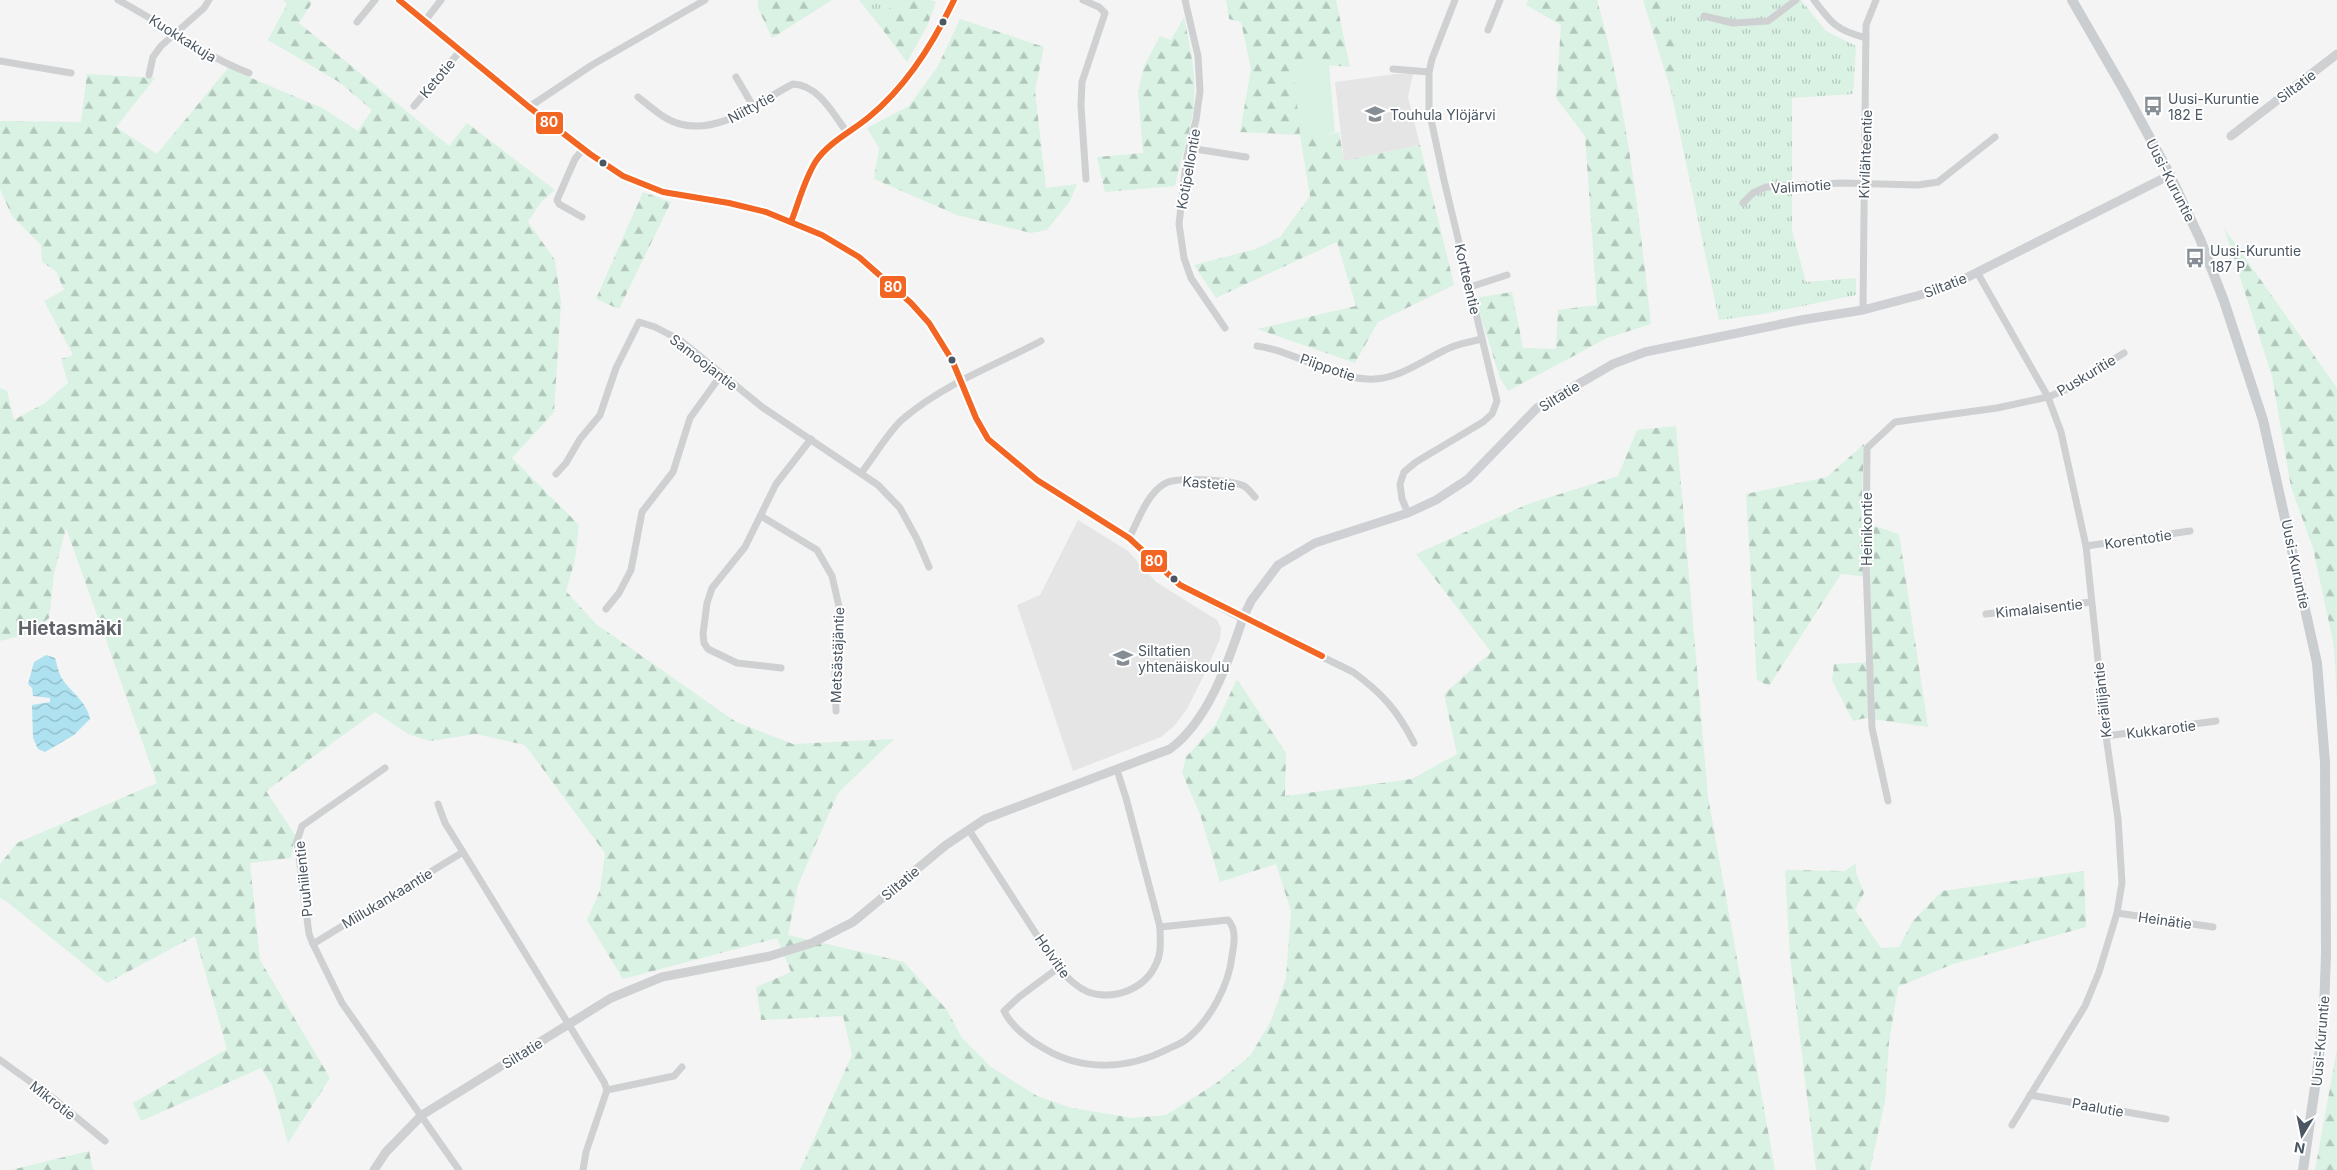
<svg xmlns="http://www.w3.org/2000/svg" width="2337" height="1170" font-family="Inter,sans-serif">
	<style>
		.education { fill: #e6e5e6 }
		.grass { fill: url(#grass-tufts) }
		.forest { fill: url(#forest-firs) }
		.pitch { fill: #d9f2e3 }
		.water { fill: url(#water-waves) }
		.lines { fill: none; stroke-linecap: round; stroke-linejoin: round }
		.minor { stroke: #ced0d2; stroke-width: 7 }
		.tertiary { stroke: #ced0d2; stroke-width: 9 }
		.secondary { stroke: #ced0d4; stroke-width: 9 }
		.primary { stroke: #caced1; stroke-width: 10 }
		.bus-1-casing { stroke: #fff; stroke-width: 10 }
		.bus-1 { stroke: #f26522; stroke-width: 6 }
		.bus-dot { fill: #4a5661; stroke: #fff; stroke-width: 2 }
		.labels { text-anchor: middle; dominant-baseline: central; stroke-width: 4; stroke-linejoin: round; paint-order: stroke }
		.street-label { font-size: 14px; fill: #4a5661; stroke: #fff }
		.poi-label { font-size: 14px; fill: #4a5661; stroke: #fff; text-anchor: start }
		.district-label { font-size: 19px; font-weight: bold; fill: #5f6368; stroke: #fff }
		.line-badge { stroke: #fff; stroke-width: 2 }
		.badge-label { font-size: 14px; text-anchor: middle; font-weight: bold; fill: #fff }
	</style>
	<defs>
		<pattern id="grass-tufts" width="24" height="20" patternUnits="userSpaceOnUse" patternTransform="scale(1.25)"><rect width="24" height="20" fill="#d9f2e3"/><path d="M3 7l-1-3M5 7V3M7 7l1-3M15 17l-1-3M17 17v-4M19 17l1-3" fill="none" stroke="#b2c7bb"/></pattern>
		<pattern id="forest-firs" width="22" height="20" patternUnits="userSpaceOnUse" patternTransform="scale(1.25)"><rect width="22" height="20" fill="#d9f2e3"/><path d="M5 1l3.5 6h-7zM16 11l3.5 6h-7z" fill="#b2c7bb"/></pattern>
		<pattern id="water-waves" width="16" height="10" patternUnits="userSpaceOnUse" patternTransform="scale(1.25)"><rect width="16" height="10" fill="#aee2f0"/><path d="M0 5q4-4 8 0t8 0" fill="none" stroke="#90bac6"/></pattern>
	</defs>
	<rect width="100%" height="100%" fill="#f4f4f4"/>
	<g class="education">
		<polygon points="1396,74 1413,74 1408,97 1420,145 1344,161 1335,82"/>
		<polygon points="1078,520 1128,551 1156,582 1217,620 1221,628 1220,639 1203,677 1187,709 1175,725 1161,737 1073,771 1017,605 1040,595"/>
	</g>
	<g class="grass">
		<polygon points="859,0 894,0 889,9 876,21"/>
		<polygon points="1663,0 1801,0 1826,31 1856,46 1853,94 1792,98 1792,230 1806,282 1856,278 1856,295 1763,314 1719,320 1671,91 1679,101 1679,58"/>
	</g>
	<g class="forest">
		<polygon points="283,0 310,0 312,3 299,23 449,146 467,123 555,190 541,202 528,222 555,260 561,303 554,412 512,458 579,525 575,560 566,591 596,624 736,722 793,744 894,739 838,793 798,885 788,935 904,962 947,1010 962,1038 991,1067 1037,1096 1072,1108 1133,1118 1166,1115 1215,1084 1250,1056 1271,1021 1286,978 1291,911 1276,864 1220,882 1200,814 1182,773 1186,757 1216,724 1237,679 1286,753 1285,796 1412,779 1457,754 1444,694 1491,652 1416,554 1528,504 1618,476 1637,430 1676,426 1708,797 1775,1170 800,1170 852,1055 843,1016 761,1020 756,987 791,972 777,938 623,979 587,920 600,890 605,853 525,745 476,734 430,741 408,734 375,712 266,791 295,835 291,858 250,863 260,960 330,1078 288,1143 272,1085 261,1068 141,1121 133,1103 227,1049 195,936 107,983 6,901 0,898 0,864 17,843 157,783 66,528 54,574 49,618 28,634 0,641 0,388 7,391 14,420 45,403 68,383 61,359 73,355 44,301 64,290 56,271 42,262 41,245 12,216 0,189 0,121 81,122 87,74 155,78 116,127 157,154 228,68 324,109 358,131 372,110 339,82 268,40 287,4"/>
		<polygon points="758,0 832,0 772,38 758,8"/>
		<polygon points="894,0 930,0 936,2 927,26 907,62 876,21 889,9"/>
		<polygon points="1226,0 1336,0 1350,67 1293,62 1322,137 1339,132 1344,161 1420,145 1454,285 1378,322 1355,363 1257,329 1356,306 1337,242 1216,298 1194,265 1256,249 1280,237 1310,196 1300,135 1240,132 1251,69 1241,22 1229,19"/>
		<path d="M1528 0H1597C1627 106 1639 215 1651 324L1607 338 1508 391 1500 378 1475 298 1512 292 1523 348 1556 349 1558 310 1597 305 1585 136 1556 98 1561 25 1526 5Z"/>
		<polygon points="1643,0 1663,0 1679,58 1680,102 1671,91"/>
		<path d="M1184 17C1190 48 1198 80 1193 112 1189 137 1180 161 1175 186L1105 192 1097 157 1143 153 1138 91 1144 66 1160 36 1171 40Z"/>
		<polygon points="960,19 1044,47 1035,91 1046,188 1077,184 1070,201 1047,230 1031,233 957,215 874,179 879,148 867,128 909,106 938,66"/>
		<polygon points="643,192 671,202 619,309 596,299"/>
		<polygon points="2224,228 2337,388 2337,700 2334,646 2313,548 2291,487 2272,376"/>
		<polygon points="1864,444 1861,522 1899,534 1928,727 1865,718 1853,721 1832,680 1834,664 1872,662 1870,577 1841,574 1769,686 1757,680 1746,494 1827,477"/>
		<polygon points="1856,863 1856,872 1864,893 1855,910 1881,948 1899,947 1913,921 1942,891 2084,871 2086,927 1953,964 1898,987 1889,1042 1885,1101 1870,1170 1816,1170 1790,957 1785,870 1845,871"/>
		<polygon points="2337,1049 2337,1170 2315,1170"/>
		<polygon points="89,1151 93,1170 11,1170"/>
	</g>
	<polygon class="pitch" points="1293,61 1329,65 1335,132 1322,137 1300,135"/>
	<path class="water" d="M46 655 55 658C57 664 58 671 61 677 69 691 87 701 90 719L74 735 45 752 38 749 33 738 32 705 50 702V698L33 696 32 688 28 684 34 662Z"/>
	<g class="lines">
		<g class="minor">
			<path d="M118 0C162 23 202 55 249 73"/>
			<polyline points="1083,0 1099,7 1105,13 1082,82 1081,106 1086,179"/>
			<polyline points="1185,0 1198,56 1200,91 1196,120 1187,156 1179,224 1184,258 1191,278 1225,328"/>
			<path d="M1814 0C1832 24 1836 30 1866 38"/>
			<polyline points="1704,16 1733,23 1768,21 1796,0"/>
			<polyline points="357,22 375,0"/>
			<polyline points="424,22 441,0"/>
			<polyline points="1488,30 1500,0"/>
			<polyline points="0,61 71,73"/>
			<polyline points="1393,69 1429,72"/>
			<polyline points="149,75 153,57 161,46 204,8 209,0"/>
			<polyline points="736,77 753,106"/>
			<path d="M638 97C651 107 664 120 680 124 721 135 759 101 793 84 819 85 834 115 848 134"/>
			<polyline points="414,106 460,51"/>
			<polyline points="529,107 592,65 705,0"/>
			<polyline points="1189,148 1246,157"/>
			<polyline points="1743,203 1753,193 1766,187 1842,183 1918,185 1938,182 1995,137"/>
			<polyline points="582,217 559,204 557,200 575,159 583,149"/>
			<polyline points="1977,272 2048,397 2061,432 2086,546 2106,736 2118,819 2122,883 2117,913 2099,972 2085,1006 2012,1125"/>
			<polyline points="1470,287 1507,275"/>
			<polyline points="1863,310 1866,25 1876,0"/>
			<path d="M1257 346C1295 351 1328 377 1367 379 1396 381 1420 362 1445 350 1456 344 1470 342 1482 339"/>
			<path d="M862 472C874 457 890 429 904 418 944 384 996 365 1041 341"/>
			<polyline points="556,474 566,463 580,439 600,415 616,368 639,322 655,327 680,340 762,407 878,485 900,508 917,539 929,567"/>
			<polyline points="1408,513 1402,499 1400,484 1404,472 1416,462 1483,422 1492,414 1497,401 1444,180 1429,110 1429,72 1432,59 1455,0"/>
			<polyline points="761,516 817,550 832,576 841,615 835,671 836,711"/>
			<path d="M1129 538C1138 521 1147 494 1164 484 1176 476 1231 480 1244 486 1248 488 1252 494 1255 497"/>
			<polyline points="2086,546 2190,531"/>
			<polyline points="606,609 619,593 631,570 642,512 673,472 690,418 721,375"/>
			<polyline points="1986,614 2091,602"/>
			<path d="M1243 618 1353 672C1382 693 1398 711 1414 743"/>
			<polyline points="781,668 737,663 708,649 704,643 703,634 707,603 712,588 745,547 776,484 811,439"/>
			<polyline points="2106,736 2216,721"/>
			<polyline points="1888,801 1872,728 1866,565 1867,448 1895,422 1997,408 2048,397 2065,390 2124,353"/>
			<polyline points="438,804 445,823 463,852"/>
			<path d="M969 830 1058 968C1067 977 1076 987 1088 992 1114 1001 1145 989 1156 964 1162 953 1160 939 1160 927L1126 798 1117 770"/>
			<polyline points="2117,913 2213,927"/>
			<polyline points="313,944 309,934 297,841 302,826 385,768"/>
			<path d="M1058 968 1019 997 1004 1011C1012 1027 1030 1041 1045 1049 1084 1072 1129 1069 1168 1049 1174 1046 1183 1043 1188 1038 1210 1020 1229 985 1232 956 1234 945 1237 929 1228 920L1160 927"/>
			<polyline points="0,1060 53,1098 105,1141"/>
			<polyline points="607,1090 674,1076 682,1067"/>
			<polyline points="2030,1095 2166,1119"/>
			<polyline points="459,1170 342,1003 313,944 463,852 604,1082 607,1090 586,1152 583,1170"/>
		</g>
		<g class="tertiary">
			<polyline points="2231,136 2337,54"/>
			<path d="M791 222C799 202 805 179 816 161 829 142 852 131 869 117 907 84 934 46 954 0"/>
			<path d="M374 1170 386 1152 422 1115 611 998 662 977 770 956 812 943 853 922 946 845 985 819 1170 749C1208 721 1228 663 1243 618L1180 585 1129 538 1037 480 988 439 976 418 952 360 929 323 911 303 859 257 822 235 766 212 729 203 663 192 623 176 590 154 529 107 399 0"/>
		</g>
		<polyline class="secondary" points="1243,618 1251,601 1278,565 1315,543 1408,513 1436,500 1468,479 1537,408 1613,364 1645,352 1801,320 1863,310 1920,295 1958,282 2170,175"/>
		<polyline class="primary" points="2072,0 2124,90 2170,175 2200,239 2224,301 2263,420 2317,663 2325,762 2326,954 2324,1010 2317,1073 2303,1170"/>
		<defs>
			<g id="bus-1">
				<polyline points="399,0 529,107 590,154 623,176 663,192 729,203 766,212 822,235 859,257 911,303 929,323 952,360 976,418 988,439 1037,480 1129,538 1180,585 1322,656"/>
				<path d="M791 222C799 202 804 180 816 161 829 142 851 132 869 117 907 86 933 44 954 0"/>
			</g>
		</defs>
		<use href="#bus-1" class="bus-1-casing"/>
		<use href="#bus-1" class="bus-1"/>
	</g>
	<defs>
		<symbol id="bus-bare" viewBox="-9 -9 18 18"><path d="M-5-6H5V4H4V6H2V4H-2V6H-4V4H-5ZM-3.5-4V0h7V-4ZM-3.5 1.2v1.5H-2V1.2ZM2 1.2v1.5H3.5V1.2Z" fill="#868d94" stroke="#fff" stroke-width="2.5" paint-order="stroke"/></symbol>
		<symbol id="school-bare" viewBox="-9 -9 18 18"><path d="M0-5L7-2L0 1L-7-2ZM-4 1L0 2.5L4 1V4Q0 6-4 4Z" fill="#868d94" stroke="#fff" stroke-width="2.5" paint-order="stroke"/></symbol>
	</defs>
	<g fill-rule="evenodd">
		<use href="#bus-bare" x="2139" y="92" width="28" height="28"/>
		<use href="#school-bare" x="1361" y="100" width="28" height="28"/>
		<use href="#bus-bare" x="2181" y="244" width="28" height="28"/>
		<use href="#school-bare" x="1109" y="644" width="28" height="28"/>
	</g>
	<g class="bus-dot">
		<circle cx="943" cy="22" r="4.5"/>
		<circle cx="603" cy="163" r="4.5"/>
		<circle cx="952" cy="360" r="4.5"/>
		<circle cx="1174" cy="579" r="4.5"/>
	</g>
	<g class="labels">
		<g class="street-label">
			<text transform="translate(183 38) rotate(32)">Kuokkakuja</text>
			<text transform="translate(437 78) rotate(-50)">Ketotie</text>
			<text transform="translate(2296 86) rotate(-37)">Siltatie</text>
			<text transform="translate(751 107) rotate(-28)">Niittytie</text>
			<text transform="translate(1865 154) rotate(-88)">Kivilähteentie</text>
			<text transform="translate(1188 169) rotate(-80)">Kotipellontie</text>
			<text transform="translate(2171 180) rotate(63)">Uusi-Kuruntie</text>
			<text transform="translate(1801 186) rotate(-4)">Valimotie</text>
			<text transform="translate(1468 279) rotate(77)">Kortteentie</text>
			<text transform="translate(1945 285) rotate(-21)">Siltatie</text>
			<text transform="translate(704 362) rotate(38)">Samoojantie</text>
			<text transform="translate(1328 367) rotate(19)">Piippotie</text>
			<text transform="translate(2086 375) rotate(-31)">Puskuritie</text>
			<text transform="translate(1559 396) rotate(-32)">Siltatie</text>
			<text transform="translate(1209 483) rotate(5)">Kastetie</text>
			<text transform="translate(1866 529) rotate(-90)">Heinikontie</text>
			<text transform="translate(2138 539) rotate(-8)">Korentotie</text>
			<text transform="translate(2296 564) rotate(78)">Uusi-Kuruntie</text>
			<text transform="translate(2039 608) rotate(-6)">Kimalaisentie</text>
			<text transform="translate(837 655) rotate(-88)">Metsästäjäntie</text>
			<text transform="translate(2102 700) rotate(-96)">Keräilijäntie</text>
			<text transform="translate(2161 729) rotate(-7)">Kukkarotie</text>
			<text transform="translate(303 879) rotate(-96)">Puuhiilentie</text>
			<text transform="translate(900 883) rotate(-40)">Siltatie</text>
			<text transform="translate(387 898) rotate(-31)">Miilukankaantie</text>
			<text transform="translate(2165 920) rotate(8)">Heinätie</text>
			<text transform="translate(1053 956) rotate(55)">Holvitie</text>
			<text transform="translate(2320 1041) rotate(-85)">Uusi-Kuruntie</text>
			<text transform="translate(522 1053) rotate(-32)">Siltatie</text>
			<text transform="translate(53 1100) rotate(38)">Mikrotie</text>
			<text transform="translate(2098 1107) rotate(10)">Paalutie</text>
		</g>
		<g class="poi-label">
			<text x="2168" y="98">Uusi-Kuruntie<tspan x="2168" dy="16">182 E</tspan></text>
			<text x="1390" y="114">Touhula Ylöjärvi</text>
			<text x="2210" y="250">Uusi-Kuruntie<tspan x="2210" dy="16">187 P</tspan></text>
			<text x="1138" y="650">Siltatien<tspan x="1138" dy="16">yhtenäiskoulu</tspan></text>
		</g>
		<g class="district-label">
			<text x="70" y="628">Hietasmäki</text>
		</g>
	</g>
	<g class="line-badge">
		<rect x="535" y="111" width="29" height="24" rx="5" fill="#f26522"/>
		<rect x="879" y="275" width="28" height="24" rx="5" fill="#f26522"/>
		<rect x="1140" y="549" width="28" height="24" rx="5" fill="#f26522"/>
	</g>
	<g class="badge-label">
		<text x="549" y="127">80</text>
		<text x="893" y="292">80</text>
		<text x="1154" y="566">80</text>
	</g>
	<g transform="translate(2302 1135) rotate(190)" stroke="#ffffff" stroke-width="4" paint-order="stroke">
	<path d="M0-4L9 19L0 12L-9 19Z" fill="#4a5661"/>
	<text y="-8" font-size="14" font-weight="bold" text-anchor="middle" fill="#4a5661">N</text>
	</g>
</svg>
